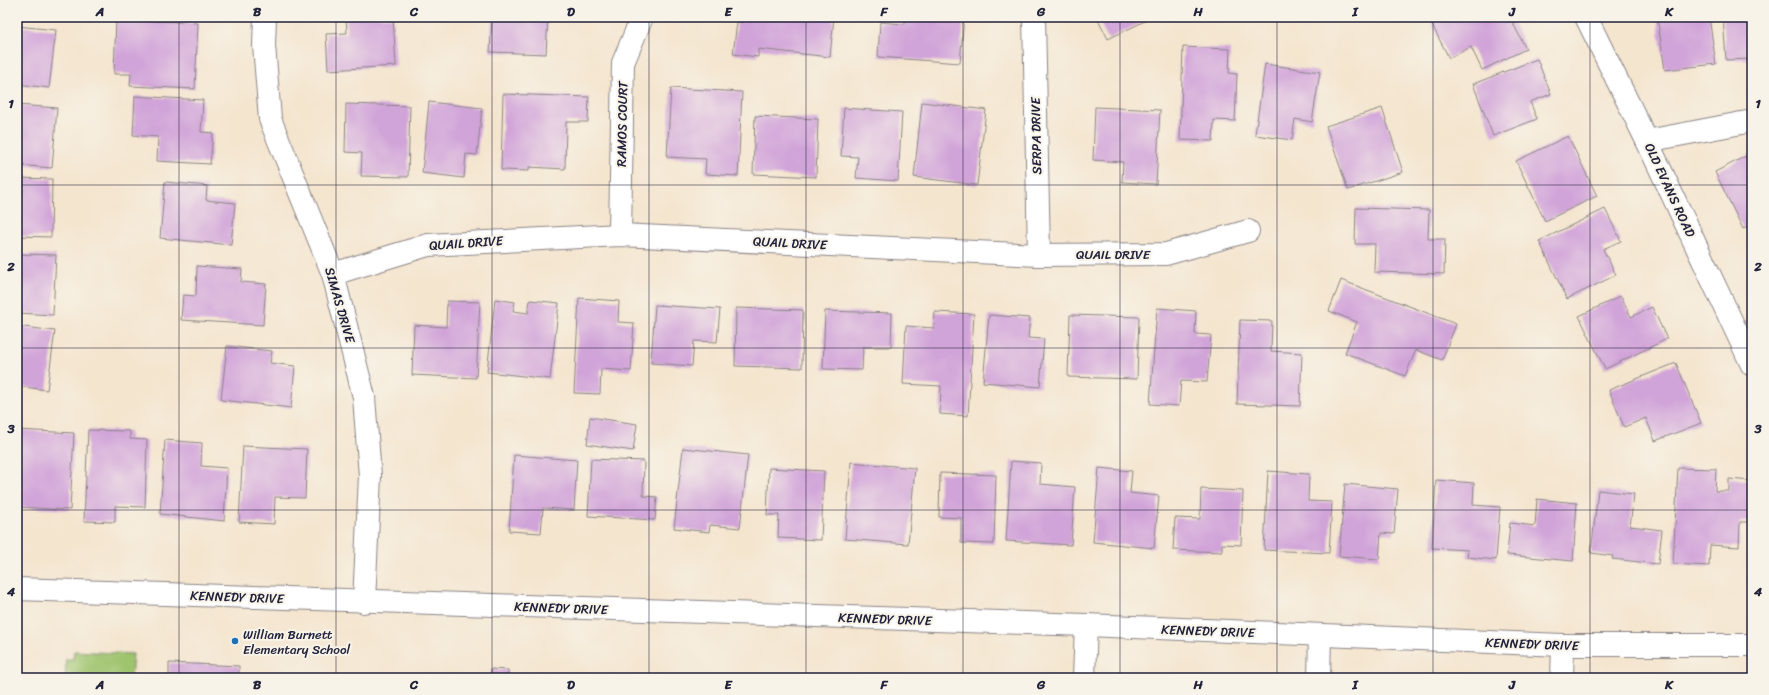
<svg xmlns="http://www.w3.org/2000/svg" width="1769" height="695" font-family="Sriracha,sans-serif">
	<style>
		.green { fill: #9fc46e; stroke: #607354 }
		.building { fill: #d1a4d9 }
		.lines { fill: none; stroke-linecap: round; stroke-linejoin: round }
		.minor-casing { stroke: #8b8485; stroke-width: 24 }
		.minor { stroke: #fff; stroke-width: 22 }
		.grid { fill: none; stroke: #22223b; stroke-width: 1; stroke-opacity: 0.55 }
		.poi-dot { fill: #1f6fb2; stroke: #f7f3e8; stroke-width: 1.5 }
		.labels { text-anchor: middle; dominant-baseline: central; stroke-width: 4; stroke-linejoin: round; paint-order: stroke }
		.street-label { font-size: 13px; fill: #22223b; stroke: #f7f3e8 }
		.poi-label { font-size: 13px; fill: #22223b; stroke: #f7f3e8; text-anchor: start }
		.neatline { fill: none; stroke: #22223b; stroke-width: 1.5 }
		.grid-label { font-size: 13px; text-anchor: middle; font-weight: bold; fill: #22223b }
	</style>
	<rect width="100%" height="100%" fill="#f7f3e8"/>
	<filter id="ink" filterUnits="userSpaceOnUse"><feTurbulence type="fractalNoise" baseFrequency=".025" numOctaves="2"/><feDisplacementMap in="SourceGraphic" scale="8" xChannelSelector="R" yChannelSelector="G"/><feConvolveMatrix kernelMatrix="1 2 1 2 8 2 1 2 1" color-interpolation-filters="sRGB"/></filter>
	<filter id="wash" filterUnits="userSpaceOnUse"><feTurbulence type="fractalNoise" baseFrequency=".012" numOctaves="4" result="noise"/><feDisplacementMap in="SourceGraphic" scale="16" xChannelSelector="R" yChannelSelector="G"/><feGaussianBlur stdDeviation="0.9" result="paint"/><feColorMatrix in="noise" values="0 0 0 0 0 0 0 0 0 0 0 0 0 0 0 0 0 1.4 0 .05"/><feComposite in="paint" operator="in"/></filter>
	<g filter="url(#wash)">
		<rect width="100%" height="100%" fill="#f4e5cf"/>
		<polygon class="green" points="74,651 133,654 131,678 65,678 66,659 73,659"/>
		<g id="blocks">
			<g class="building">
				<polygon points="346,17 393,17 396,66 328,70 326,34 347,33"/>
				<polygon points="492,17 548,17 546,54 490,52"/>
				<polygon points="743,17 834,17 830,57 758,49 758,57 733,54 737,22 743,22"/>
				<polygon points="905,17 964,17 960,63 878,57 880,22 905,24"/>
				<polygon points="1097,17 1153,17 1108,39"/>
				<polygon points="1444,17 1510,17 1526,49 1482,70 1471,47 1449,58 1431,23"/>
				<polygon points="1657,17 1709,17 1716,64 1665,70"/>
				<polygon points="1723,17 1752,17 1752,59 1726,60"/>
				<polygon points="116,19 198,23 195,89 130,86 131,74 114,74"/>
				<polygon points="17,26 56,30 49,88 17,84"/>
				<polygon points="1183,47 1230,49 1229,73 1237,74 1235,121 1214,120 1213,141 1180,140"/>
				<polygon points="1537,59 1551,94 1530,102 1537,119 1493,136 1473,84"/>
				<polygon points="1265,64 1320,72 1312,122 1295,119 1292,140 1255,135"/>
				<polygon points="671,88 742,92 738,176 705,174 706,159 667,157"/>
				<polygon points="503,94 589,97 588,122 566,122 565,169 529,167 529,171 501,170"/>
				<polygon points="135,96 203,100 201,132 213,133 210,164 157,161 158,137 133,135"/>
				<polygon points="429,102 482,108 477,155 466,154 464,178 422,173"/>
				<polygon points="922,102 986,110 977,185 914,177"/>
				<polygon points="346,104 410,106 408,177 361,176 362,153 345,152"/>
				<polygon points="17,105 57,108 52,168 17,165"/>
				<polygon points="1095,107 1160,110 1156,184 1122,182 1123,162 1093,160"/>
				<polygon points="844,108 902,112 898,181 856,178 858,157 841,156"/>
				<polygon points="1382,108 1403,172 1348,190 1326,126"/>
				<polygon points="755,116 818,119 816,177 753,174"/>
				<polygon points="1568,136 1597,196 1545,221 1516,161"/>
				<polygon points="1752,153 1752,224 1743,229 1715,172"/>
				<polygon points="17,178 52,179 51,237 17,236"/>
				<polygon points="165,182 207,186 206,200 235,203 231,245 160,238"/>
				<polygon points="1356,208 1429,210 1428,239 1445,239 1444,274 1374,272 1375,244 1355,244"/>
				<polygon points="1605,209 1621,241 1603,249 1616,275 1567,299 1539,241"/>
				<polygon points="17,254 56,255 53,315 17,313"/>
				<polygon points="197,266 242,269 241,282 266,284 263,325 181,320 183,295 196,296"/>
				<polygon points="1341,280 1456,324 1442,360 1416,350 1405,376 1345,353 1357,322 1329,311"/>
				<polygon points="1621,296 1631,317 1652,307 1667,339 1605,369 1579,316"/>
				<polygon points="579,298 619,301 618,322 634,323 631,371 601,369 600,394 574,393"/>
				<polygon points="495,299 515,302 513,311 528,313 530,300 559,303 550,379 487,372"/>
				<polygon points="447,301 480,302 476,378 412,375 414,325 446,327"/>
				<polygon points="655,305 720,309 717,342 694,341 692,366 651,363"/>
				<polygon points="736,308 803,310 802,368 735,366"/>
				<polygon points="1157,308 1196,311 1195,334 1211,335 1207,382 1181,381 1179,406 1150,404"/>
				<polygon points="825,311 892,313 891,347 863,347 862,370 823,369"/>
				<polygon points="935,312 974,314 968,416 940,414 941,386 903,384 906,326 934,328"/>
				<polygon points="989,315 1030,318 1028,338 1044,339 1040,387 983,382"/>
				<polygon points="1070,315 1139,317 1137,379 1068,377"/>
				<polygon points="1240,320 1272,321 1271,351 1302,353 1300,406 1237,404"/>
				<polygon points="17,326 55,331 47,390 17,386"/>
				<polygon points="227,346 272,351 270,363 295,366 291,408 221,400"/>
				<polygon points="1676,363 1701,423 1655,441 1646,418 1624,427 1609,390"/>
				<polygon points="590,417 637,424 633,451 587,444"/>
				<polygon points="17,430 74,433 70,510 17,507"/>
				<polygon points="88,430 130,431 130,439 147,440 145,507 115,506 115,522 84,521"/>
				<polygon points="165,440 202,443 201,466 227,468 224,521 160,514"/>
				<polygon points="243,446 307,449 305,498 275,497 274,524 239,522"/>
				<polygon points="683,448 748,455 740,528 710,525 709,532 674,528"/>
				<polygon points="514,455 577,460 574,510 543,508 541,533 509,531"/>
				<polygon points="591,459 644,461 643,496 657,497 655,520 588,516"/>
				<polygon points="1011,461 1041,463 1040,484 1075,487 1071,545 1006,541"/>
				<polygon points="851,462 915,468 908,544 845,539"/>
				<polygon points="769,468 824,471 821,540 778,538 779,515 767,515"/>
				<polygon points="1099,468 1132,471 1130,493 1159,496 1154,548 1093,542"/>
				<polygon points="1678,468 1716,469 1715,491 1729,491 1729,479 1752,481 1752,522 1740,522 1739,547 1710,545 1709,566 1673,564"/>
				<polygon points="1268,471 1309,474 1308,501 1332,502 1329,553 1264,550"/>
				<polygon points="940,473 996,475 994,544 961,543 961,518 939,517"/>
				<polygon points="1436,480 1474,483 1473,505 1500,507 1496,560 1467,557 1468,550 1432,548"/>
				<polygon points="1345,484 1398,489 1394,534 1381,533 1379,559 1339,556"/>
				<polygon points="1201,489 1243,491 1241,545 1222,544 1222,552 1173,550 1175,518 1200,519"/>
				<polygon points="1598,490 1634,494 1630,526 1662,530 1658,564 1612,559 1613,556 1591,553"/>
				<polygon points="1537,499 1577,503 1573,561 1507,555 1510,523 1535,526"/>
				<polygon points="169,663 239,666 239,678 169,678"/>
				<polygon points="491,669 508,670 508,676 523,676 523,678 491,678"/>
				<polygon points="282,676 312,677 312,678 282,678"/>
			</g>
		</g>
	</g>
	<g filter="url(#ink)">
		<use href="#blocks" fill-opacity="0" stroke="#8b8485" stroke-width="1"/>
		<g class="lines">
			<defs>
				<g id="minor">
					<polyline points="265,17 264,45 270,119 333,274 364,397 370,476 364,602"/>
					<polyline points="1034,17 1039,255"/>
					<polyline points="1586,17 1647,141 1752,365"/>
					<polyline points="1647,141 1752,121"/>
					<polyline points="620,235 623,63 642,17"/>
					<polyline points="333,274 428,245 620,235 1039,255 1166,254 1248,231"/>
					<polyline points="17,589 1086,625 1563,645 1752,645"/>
					<polyline points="1084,678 1086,625"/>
					<polyline points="1319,678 1320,635"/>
					<polyline points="1562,678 1563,645"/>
				</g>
			</defs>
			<use href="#minor" class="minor-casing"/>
			<use href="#minor" class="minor"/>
		</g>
	</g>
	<path class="grid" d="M179 17V678M336 17V678M492 17V678M649 17V678M806 17V678M963 17V678M1120 17V678M1277 17V678M1433 17V678M1590 17V678M17 185H1752M17 348H1752M17 510H1752"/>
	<circle class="poi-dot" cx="235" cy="641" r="4"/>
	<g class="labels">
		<g class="street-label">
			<text transform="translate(622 124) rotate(-89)">RAMOS COURT</text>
			<text transform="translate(1036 136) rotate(-91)">SERPA DRIVE</text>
			<text transform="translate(1670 190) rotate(65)">OLD EVANS ROAD</text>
			<text transform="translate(466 243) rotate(-4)">QUAIL DRIVE</text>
			<text transform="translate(790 243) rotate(3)">QUAIL DRIVE</text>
			<text x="1113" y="254">QUAIL DRIVE</text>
			<text transform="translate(340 305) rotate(74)">SIMAS DRIVE</text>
			<text transform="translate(237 597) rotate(2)">KENNEDY DRIVE</text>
			<text transform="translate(561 608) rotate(2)">KENNEDY DRIVE</text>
			<text transform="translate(885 619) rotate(2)">KENNEDY DRIVE</text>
			<text transform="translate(1208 631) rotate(2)">KENNEDY DRIVE</text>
			<text transform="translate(1532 644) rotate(2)">KENNEDY DRIVE</text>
		</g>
		<g class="poi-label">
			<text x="243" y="634">William Burnett<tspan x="243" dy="15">Elementary School</tspan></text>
		</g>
	</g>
	<rect width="1769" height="695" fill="none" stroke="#f7f3e8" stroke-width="44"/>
	<rect x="22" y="22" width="1725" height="651" class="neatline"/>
	<g class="grid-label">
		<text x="100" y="16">A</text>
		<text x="257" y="16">B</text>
		<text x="414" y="16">C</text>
		<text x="571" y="16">D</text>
		<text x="728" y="16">E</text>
		<text x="884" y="16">F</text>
		<text x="1041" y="16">G</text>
		<text x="1198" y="16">H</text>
		<text x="1355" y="16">I</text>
		<text x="1512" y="16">J</text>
		<text x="1669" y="16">K</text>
		<text x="11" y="108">1</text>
		<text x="1758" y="108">1</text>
		<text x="11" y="271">2</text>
		<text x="1758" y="271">2</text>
		<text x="11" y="433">3</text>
		<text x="1758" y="433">3</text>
		<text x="11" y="596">4</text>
		<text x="1758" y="596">4</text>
		<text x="100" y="689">A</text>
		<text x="257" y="689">B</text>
		<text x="414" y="689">C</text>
		<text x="571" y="689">D</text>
		<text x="728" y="689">E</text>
		<text x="884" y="689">F</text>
		<text x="1041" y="689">G</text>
		<text x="1198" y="689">H</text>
		<text x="1355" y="689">I</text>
		<text x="1512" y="689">J</text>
		<text x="1669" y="689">K</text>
	</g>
</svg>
